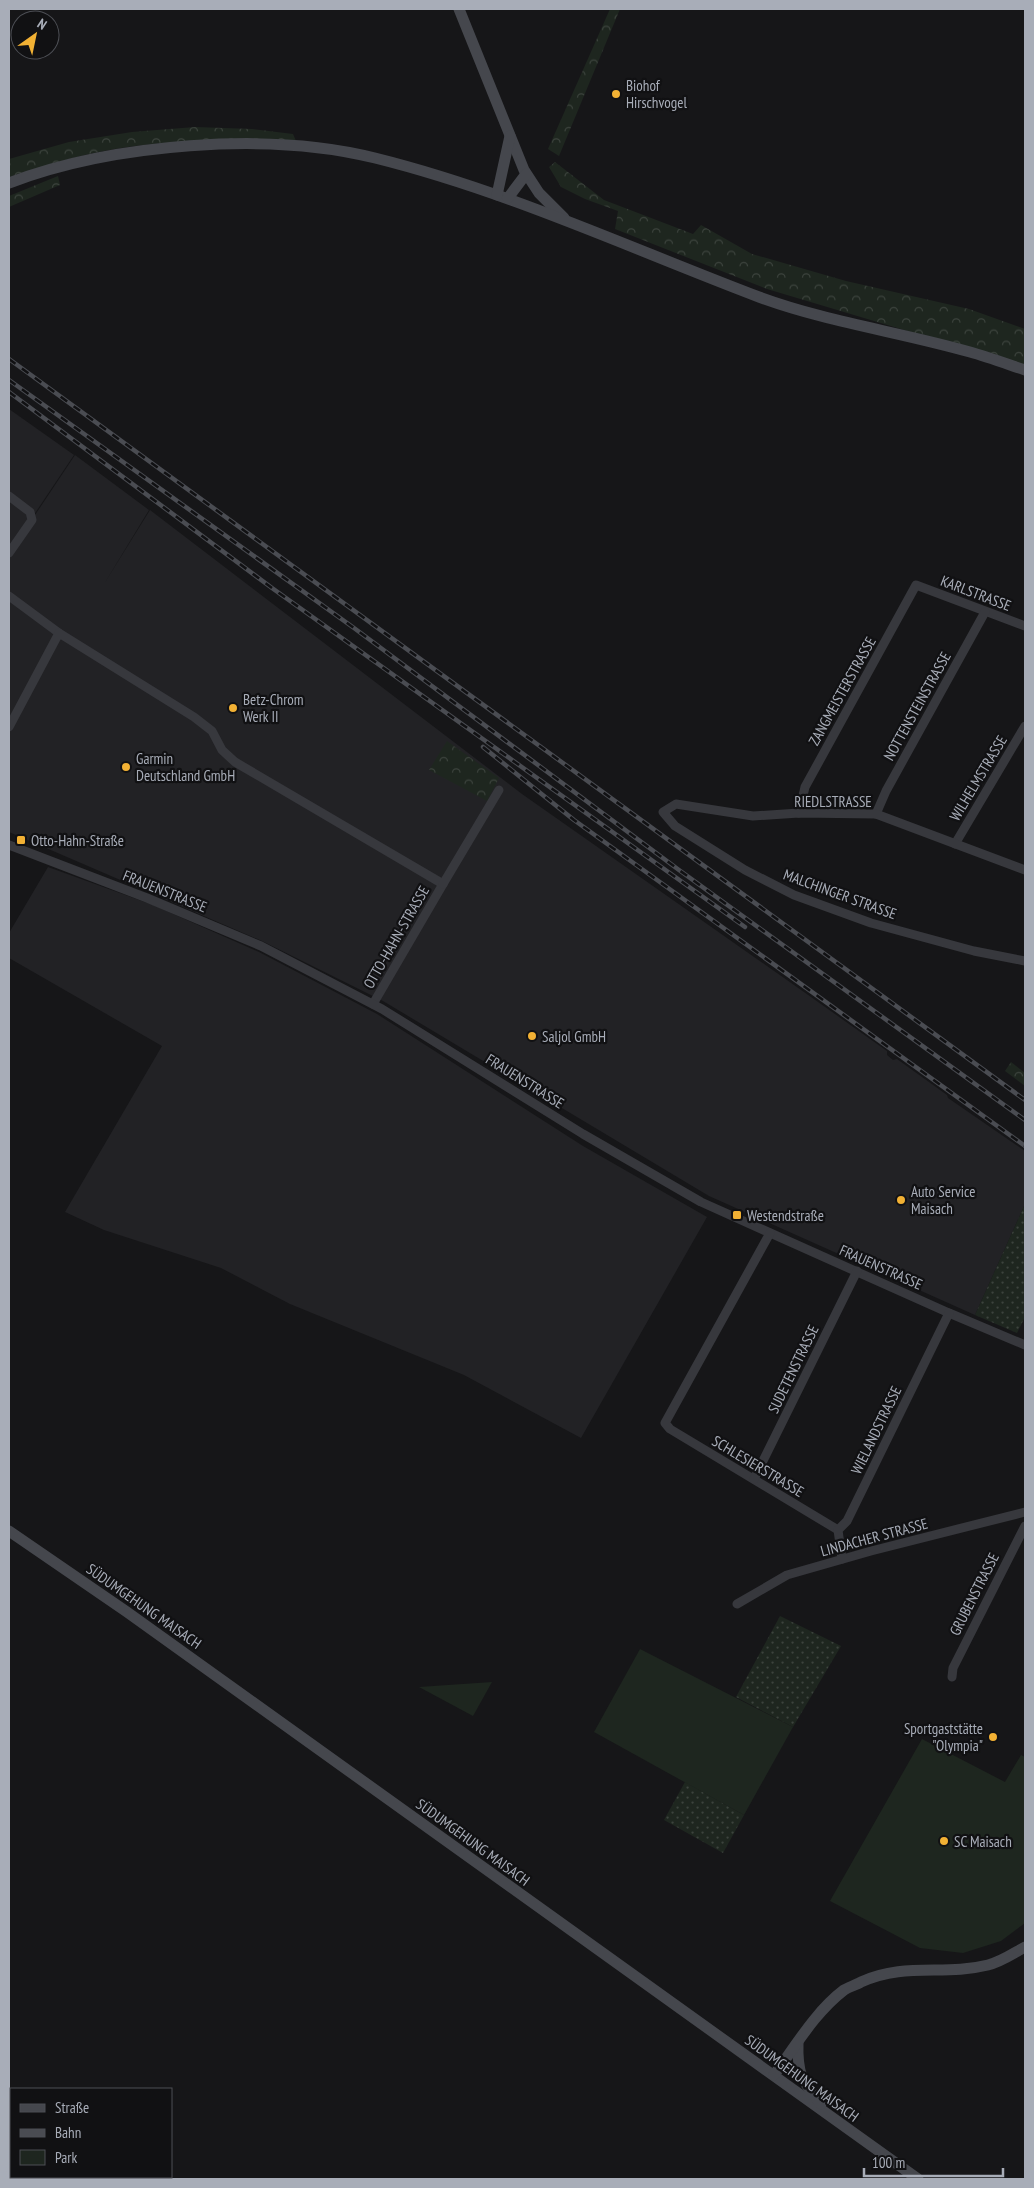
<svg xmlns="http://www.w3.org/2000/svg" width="1034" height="2188" font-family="'PT Sans Narrow',sans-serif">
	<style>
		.built { fill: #222225 }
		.grass { fill: url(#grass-dots) }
		.forest { fill: url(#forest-crowns) }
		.park { fill: #1e261f }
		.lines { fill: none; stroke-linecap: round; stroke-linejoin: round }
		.street { stroke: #37383d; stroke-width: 9 }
		.secondary { stroke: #45474d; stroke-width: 11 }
		.rail-casing { stroke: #4a4c52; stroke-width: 4.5 }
		.rail { stroke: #111113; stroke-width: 2.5; stroke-dasharray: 8; stroke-linecap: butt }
		.poi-dot { fill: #f2b134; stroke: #111113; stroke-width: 2 }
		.labels { text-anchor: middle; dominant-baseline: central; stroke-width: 4.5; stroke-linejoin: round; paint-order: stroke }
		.poi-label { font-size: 15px; fill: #a8adb8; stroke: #111113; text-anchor: start }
		.street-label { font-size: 15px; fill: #a8adb8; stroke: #111113 }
	</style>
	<defs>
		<pattern id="grass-dots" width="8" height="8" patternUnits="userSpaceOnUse" patternTransform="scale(1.25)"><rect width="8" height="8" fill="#1e261f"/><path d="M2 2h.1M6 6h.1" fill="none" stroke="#3c433d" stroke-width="1.8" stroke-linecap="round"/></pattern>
		<pattern id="forest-crowns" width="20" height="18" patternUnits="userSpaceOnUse" patternTransform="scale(1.25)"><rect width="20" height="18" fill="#1e261f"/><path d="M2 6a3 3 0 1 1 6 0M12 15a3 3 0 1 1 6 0" fill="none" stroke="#3c433d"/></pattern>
	</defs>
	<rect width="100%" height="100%" fill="#161618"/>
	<g class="built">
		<polygon points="9,409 74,455 9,552"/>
		<polygon points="75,455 149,510 104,584 150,510 522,794 811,997 887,1051 887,1055 893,1060 897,1059 947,1095 948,1098 1025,1151 1025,1204 975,1315 709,1196 383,1001 262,941 9,832 9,554"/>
		<polygon points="48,867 153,905 259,952 377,1014 583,1146 707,1217 581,1438 464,1375 290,1304 221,1268 104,1230 65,1212 162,1046 9,958 9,933"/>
	</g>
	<g class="grass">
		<polygon points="1025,1204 1025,1317 1017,1333 975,1315"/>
		<polygon points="780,1616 841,1646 793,1727 736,1697"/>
		<polygon points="685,1782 744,1815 723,1853 664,1820"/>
	</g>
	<g class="forest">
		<polygon points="610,9 620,9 559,156 548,149"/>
		<path d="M195 127 252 129 293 134 296 141C243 141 189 139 135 146 92 151 50 164 9 177V159L69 142 132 132Z"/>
		<polygon points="555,162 604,200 693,234 701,225 752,254 846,281 969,309 1025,329 1025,366 767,289 615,229 618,211 585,199 561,187 549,167"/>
		<polygon points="58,176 60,185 9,207 9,196"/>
		<polygon points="447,741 499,778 487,801 429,770"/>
		<polygon points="1011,1062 1025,1073 1025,1086 1005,1071"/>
	</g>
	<g class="park">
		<polygon points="640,1649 793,1727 744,1815 594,1732"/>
		<polygon points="492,1682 473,1716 419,1687"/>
		<polygon points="922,1739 1005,1782 1021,1755 1025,1757 1025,1923 1001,1941 963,1953 920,1948 830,1901"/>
	</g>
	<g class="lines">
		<g class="street">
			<polyline points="9,496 30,512 32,520 9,553"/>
			<polyline points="9,596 59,633"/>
			<polyline points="9,727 59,633 194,717 212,731 222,750 235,762 443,884 373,1004"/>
			<polyline points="799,813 805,787 916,585 1025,626"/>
			<polyline points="876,814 886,791 985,612"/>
			<polyline points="955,844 1025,726"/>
			<polyline points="9,845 147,898 261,946 382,1009 583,1134 701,1202 949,1313 1025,1345"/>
			<polyline points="1025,870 876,814 799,813 753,816 676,804 663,812 675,826 745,870 794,895 871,923 974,951 1025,961"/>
			<polyline points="443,884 499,790"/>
			<polyline points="770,1233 665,1423 670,1429 838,1530"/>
			<polyline points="754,1479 857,1271"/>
			<polyline points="842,1559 838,1530 847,1521 949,1313"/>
			<polyline points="737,1604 787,1575 871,1551 1025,1512"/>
			<polyline points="952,1677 953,1668 1025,1526"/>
		</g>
		<g class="secondary">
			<polyline points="459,9 524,170 539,193 564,218"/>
			<path d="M9 183C111 144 268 131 375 158 508 191 632 249 759 297 827 322 900 332 970 352 988 357 1007 364 1025 370"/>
			<polyline points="497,195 510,136"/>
			<polyline points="508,198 526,174"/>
			<polyline points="9,1531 127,1612 918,2179"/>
			<path d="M798 2043C797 2074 802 2081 821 2104"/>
			<path d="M774 2075C795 2047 815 2012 844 1990 849 1987 856 1985 861 1982 905 1962 944 1976 988 1965 1001 1962 1014 1953 1025 1947"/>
		</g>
		<defs>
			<g id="rail">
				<polyline points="9,359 1025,1100"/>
				<polyline points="9,380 354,628 679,870 1025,1120"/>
				<polyline points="9,392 272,588 745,927"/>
				<polyline points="483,747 574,820 1025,1146"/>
			</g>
		</defs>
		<use href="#rail" class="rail-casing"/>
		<use href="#rail" class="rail"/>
	</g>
	<g class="poi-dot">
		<circle cx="616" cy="94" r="5"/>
		<circle cx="233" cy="708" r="5"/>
		<circle cx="126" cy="767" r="5"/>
		<rect x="16" y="835" width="10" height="10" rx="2.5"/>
		<circle cx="532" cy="1036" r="5"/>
		<circle cx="901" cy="1200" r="5"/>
		<rect x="732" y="1210" width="10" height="10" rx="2.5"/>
		<circle cx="993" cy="1737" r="5"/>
		<circle cx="944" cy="1841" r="5"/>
	</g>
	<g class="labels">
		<g class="poi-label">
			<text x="626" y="85">Biohof<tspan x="626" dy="17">Hirschvogel</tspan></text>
			<text x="243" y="699">Betz-Chrom<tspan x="243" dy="17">Werk II</tspan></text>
			<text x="136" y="758">Garmin<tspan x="136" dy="17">Deutschland GmbH</tspan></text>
			<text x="31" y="840">Otto-Hahn-Straße</text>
			<text x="542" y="1036">Saljol GmbH</text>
			<text x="911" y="1191">Auto Service<tspan x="911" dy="17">Maisach</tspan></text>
			<text x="747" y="1215">Westendstraße</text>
			<text x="983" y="1728" text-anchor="end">Sportgaststätte<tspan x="983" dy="17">"Olympia"</tspan></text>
			<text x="954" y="1841">SC Maisach</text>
		</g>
		<g class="street-label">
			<text transform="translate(976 593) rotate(21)">KARLSTRASSE</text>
			<text transform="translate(842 691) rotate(-61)">ZANGMEISTERSTRASSE</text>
			<text transform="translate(917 706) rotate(-61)">NOTTENSTEINSTRASSE</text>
			<text transform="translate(978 778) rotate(-59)">WILHELMSTRASSE</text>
			<text x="833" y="801">RIEDLSTRASSE</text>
			<text transform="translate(165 891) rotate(22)">FRAUENSTRASSE</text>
			<text transform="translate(840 894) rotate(20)">MALCHINGER STRASSE</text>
			<text transform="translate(396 937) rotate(-60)">OTTO-HAHN-STRASSE</text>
			<text transform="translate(525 1081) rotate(32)">FRAUENSTRASSE</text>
			<text transform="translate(881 1267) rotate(24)">FRAUENSTRASSE</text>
			<text transform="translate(793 1369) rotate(-64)">SUDETENSTRASSE</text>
			<text transform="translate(876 1430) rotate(-64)">WIELANDSTRASSE</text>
			<text transform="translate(758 1466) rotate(31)">SCHLESIERSTRASSE</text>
			<text transform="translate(874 1537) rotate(-15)">LINDACHER STRASSE</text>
			<text transform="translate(974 1594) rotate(-63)">GRUBENSTRASSE</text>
			<text transform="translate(144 1606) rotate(35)">SÜDUMGEHUNG MAISACH</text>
			<text transform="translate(473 1842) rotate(36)">SÜDUMGEHUNG MAISACH</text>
			<text transform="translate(802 2078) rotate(36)">SÜDUMGEHUNG MAISACH</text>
		</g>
	</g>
	<rect width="1034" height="2188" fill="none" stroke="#a8adb8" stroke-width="20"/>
	<rect x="10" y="2088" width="162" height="90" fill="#111113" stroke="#4d4f55"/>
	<rect x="20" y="2104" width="25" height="8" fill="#45474d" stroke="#4d4f55"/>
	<text x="55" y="2113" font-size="15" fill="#a8adb8">Straße</text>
	<rect x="20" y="2129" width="25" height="8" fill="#4a4c52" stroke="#4d4f55"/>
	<text x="55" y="2138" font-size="15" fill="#a8adb8">Bahn</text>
	<rect x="20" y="2150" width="25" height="15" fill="#1e261f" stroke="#4d4f55"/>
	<text x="55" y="2163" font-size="15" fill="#a8adb8">Park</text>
	<g transform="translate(35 35) rotate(33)"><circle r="24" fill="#111113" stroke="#4d4f55"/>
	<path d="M0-4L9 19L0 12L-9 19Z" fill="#f2b134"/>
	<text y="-8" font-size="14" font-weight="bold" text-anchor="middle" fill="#a8adb8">N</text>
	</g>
	<path d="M864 2168v8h139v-8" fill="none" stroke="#a8adb8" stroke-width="2.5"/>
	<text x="872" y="2168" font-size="15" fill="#a8adb8" stroke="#111113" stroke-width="4" paint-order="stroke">100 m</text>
</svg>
